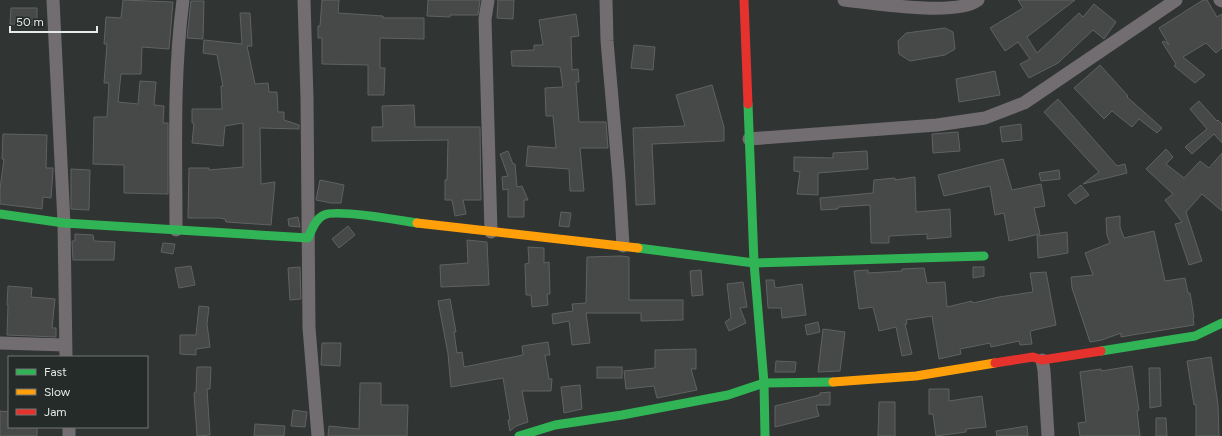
<svg xmlns="http://www.w3.org/2000/svg" width="1222" height="436" font-family="Figtree,sans-serif">
	<style>
		.building { fill: #464948; stroke: #5f6261 }
		.lines { fill: none; stroke-linecap: round; stroke-linejoin: round }
		.street { stroke: #716d71; stroke-width: 13 }
		.fast { stroke: #30b455; stroke-width: 9 }
		.slow { stroke: #ff9f0a; stroke-width: 9 }
		.jam { stroke: #e5322d; stroke-width: 9 }
	</style>
	<rect width="100%" height="100%" fill="#303432"/>
	<g class="building">
		<polygon points="123,0 173,2 169,49 142,47 141,74 121,74 118,102 138,104 140,81 156,82 154,105 164,106 163,123 168,123 168,194 124,193 124,165 93,164 94,117 107,117 109,83 104,83 107,44 104,44 106,17 121,18"/>
		<polygon points="322,0 339,0 338,13 383,16 383,18 424,18 424,39 380,38 380,68 385,68 384,95 368,95 368,65 322,64 322,38 318,38 318,26 320,26"/>
		<polygon points="428,0 480,0 478,15 450,15 450,17 427,16"/>
		<polygon points="498,0 514,0 513,19 497,18"/>
		<polygon points="1018,0 1075,0 1027,37 1037,53 1079,13 1083,17 1094,4 1116,22 1104,39 1093,30 1058,63 1029,78 1020,64 1030,59 1018,42 1005,51 990,28 1023,8"/>
		<polygon points="1203,0 1207,0 1217,17 1222,14 1222,48 1216,53 1206,43 1183,57 1205,75 1195,83 1174,66 1176,64 1162,42 1164,41 1169,45 1159,28"/>
		<polygon points="191,1 204,1 203,39 187,38"/>
		<polygon points="11,8 37,8 37,25 10,24"/>
		<polygon points="240,13 250,13 252,46 247,46 255,84 268,83 269,92 277,92 278,112 284,112 284,120 299,125 299,129 260,128 261,184 275,182 271,225 226,222 225,219 220,218 188,218 189,168 209,168 209,170 243,167 243,123 225,126 223,146 192,143 194,123 192,123 192,109 222,109 221,86 223,86 217,55 203,53 204,40 242,44"/>
		<polygon points="576,14 579,36 571,37 572,70 578,69 579,82 576,82 579,122 606,122 608,148 580,148 584,191 570,191 569,169 526,166 528,146 556,148 553,116 546,116 545,88 563,87 560,67 512,66 511,51 534,50 534,45 543,45 539,20"/>
		<polygon points="945,28 953,32 955,49 945,55 910,61 899,54 898,41 906,33"/>
		<polygon points="634,45 655,47 653,70 631,68"/>
		<polygon points="1100,65 1128,96 1127,97 1162,128 1157,133 1139,119 1132,127 1112,111 1104,119 1074,88"/>
		<polygon points="995,71 1000,95 959,102 956,79"/>
		<polygon points="712,85 724,127 724,141 652,144 655,204 636,205 633,128 685,126 676,95"/>
		<polygon points="1058,99 1117,166 1125,164 1127,173 1083,184 1099,172 1044,112"/>
		<polygon points="1199,101 1217,121 1218,120 1222,124 1222,143 1214,134 1192,154 1185,147 1207,129 1190,109"/>
		<polygon points="414,105 415,127 480,127 481,200 463,200 466,214 455,216 452,200 445,200 445,180 447,180 448,140 372,141 372,127 383,127 382,106"/>
		<polygon points="1021,124 1022,140 1002,142 1000,127"/>
		<polygon points="958,132 960,151 933,153 932,134"/>
		<polygon points="3,134 47,135 46,168 53,168 53,171 51,198 43,197 42,209 0,204 0,189 4,159 2,159"/>
		<polygon points="1166,149 1173,157 1166,164 1184,178 1200,161 1209,168 1222,153 1222,211 1202,194 1186,212 1202,261 1189,265 1175,224 1182,222 1165,200 1173,194 1146,169"/>
		<polygon points="508,151 513,164 515,164 517,187 522,186 528,200 524,200 524,217 508,217 508,189 503,190 502,177 508,176 500,154"/>
		<polygon points="867,151 868,169 818,173 818,195 797,194 800,172 794,171 794,157 833,158 833,153"/>
		<polygon points="1003,159 1012,190 1041,184 1045,206 1034,208 1040,234 1009,241 1004,213 995,215 990,186 944,196 938,175"/>
		<polygon points="71,169 90,170 89,210 71,209"/>
		<polygon points="1059,170 1060,179 1041,181 1039,173"/>
		<polygon points="915,177 916,212 950,209 951,237 927,239 927,234 889,236 889,243 871,243 870,205 838,207 838,209 821,210 820,198 873,193 874,180 895,178 895,180"/>
		<polygon points="320,180 344,185 341,203 331,203 316,200"/>
		<polygon points="1081,185 1089,195 1075,204 1068,195"/>
		<polygon points="561,212 571,213 569,227 559,226"/>
		<polygon points="1120,216 1120,227 1124,238 1154,231 1165,281 1185,278 1188,293 1190,293 1194,317 1193,318 1194,325 1132,335 1121,337 1121,333 1102,340 1090,342 1072,288 1071,277 1093,275 1085,253 1110,243 1107,235 1106,218"/>
		<polygon points="298,217 300,227 289,226 288,219"/>
		<polygon points="348,226 355,235 339,248 332,239"/>
		<polygon points="1067,232 1068,253 1038,258 1037,236"/>
		<polygon points="75,234 93,235 94,241 115,242 114,260 73,260 72,241 75,241"/>
		<polygon points="467,240 487,242 489,285 441,287 440,265 468,263"/>
		<polygon points="163,243 175,244 173,254 161,252"/>
		<polygon points="528,247 544,248 544,263 549,262 550,294 547,294 548,305 532,307 531,295 526,295 525,264 529,263"/>
		<polygon points="621,256 629,257 629,300 683,300 683,320 641,321 641,313 586,313 590,343 572,345 569,321 553,324 552,314 573,311 572,304 586,303 587,257"/>
		<polygon points="191,266 195,285 179,288 175,268"/>
		<polygon points="300,267 301,299 290,300 288,268"/>
		<polygon points="973,267 984,267 984,276 973,278"/>
		<polygon points="924,268 927,283 945,282 947,307 972,301 973,303 999,297 1033,292 1030,273 1046,272 1056,325 1030,331 1032,344 1020,345 1019,341 991,347 990,343 960,349 961,354 939,359 932,316 906,320 907,324 905,324 912,354 902,356 896,327 879,331 873,307 859,309 854,271 868,270 868,273 902,271 902,269"/>
		<polygon points="701,270 703,295 692,296 690,271"/>
		<polygon points="766,280 774,280 775,288 802,284 806,315 782,318 781,308 768,308"/>
		<polygon points="743,282 747,307 740,308 746,323 729,331 725,322 731,318 727,284"/>
		<polygon points="8,286 32,288 31,297 55,299 52,328 56,328 56,337 7,335 8,305 7,305"/>
		<polygon points="450,299 456,332 454,332 457,353 462,352 464,367 523,355 522,346 548,342 550,355 545,355 549,379 552,379 551,391 522,391 528,422 516,426 510,431 508,420 510,420 503,378 451,387 448,354 438,301"/>
		<polygon points="199,306 209,307 207,324 210,347 196,349 196,355 180,354 180,335 196,335"/>
		<polygon points="818,322 820,332 807,335 805,325"/>
		<polygon points="823,329 845,332 840,371 818,372"/>
		<polygon points="322,343 341,343 340,366 321,365"/>
		<polygon points="696,349 696,369 691,369 697,390 657,398 654,386 626,389 624,371 655,368 655,350"/>
		<polygon points="1211,357 1218,405 1219,436 1196,436 1196,404 1194,405 1187,361"/>
		<polygon points="776,361 796,362 795,372 775,372"/>
		<polygon points="1132,366 1139,410 1137,411 1140,436 1080,436 1078,423 1086,422 1080,372 1101,369 1101,371"/>
		<polygon points="197,367 211,367 210,389 207,389 210,435 197,436 194,393 196,392"/>
		<rect x="597" y="367" width="25" height="11"/>
		<polygon points="1149,368 1160,368 1161,406 1150,408"/>
		<polygon points="360,383 381,383 381,405 408,405 407,436 328,436 329,426 359,429"/>
		<polygon points="580,385 582,409 564,413 561,387"/>
		<polygon points="929,389 949,389 949,401 982,396 986,427 966,429 966,432 936,436 933,414 929,414"/>
		<polygon points="830,392 830,405 816,405 819,416 775,427 775,406 820,395 820,393"/>
		<polygon points="879,402 895,402 895,436 878,436"/>
		<polygon points="293,410 307,412 305,427 291,426"/>
		<polygon points="0,411 9,412 9,427 37,427 37,436 0,436"/>
		<polygon points="1156,418 1166,418 1167,436 1156,436"/>
		<polygon points="255,424 285,426 284,436 254,436"/>
		<polygon points="1027,426 1028,436 997,436 996,431"/>
	</g>
	<g class="lines">
		<g class="street">
			<polyline points="53,0 64,223 66,357"/>
			<polyline points="304,0 307,98 309,328 318,436"/>
			<polyline points="488,0 485,19 491,232"/>
			<polyline points="606,0 607,41 619,179 623,246"/>
			<path d="M844 0C872 3 957 17 978 0"/>
			<polyline points="1220,0 1222,1"/>
			<polyline points="749,139 937,125 985,118 1024,103 1176,0"/>
			<path d="M176 230C176 153 173 76 183 0"/>
			<polyline points="0,343 65,345"/>
			<polyline points="1042,360 1044,370 1048,436"/>
			<polyline points="69,427 69,436"/>
		</g>
		<g class="fast">
			<polyline points="748,104 754,263 764,383 765,436"/>
			<path d="M0 214 64 223 308 238C312 230 315 219 324 215 336 209 399 220 417 223"/>
			<polyline points="638,248 754,263 984,256"/>
			<polyline points="1101,351 1195,336 1222,323"/>
			<polyline points="519,436 555,425 622,415 728,395 764,383 833,382"/>
		</g>
		<g class="slow">
			<polyline points="417,223 638,248"/>
			<polyline points="833,382 916,376 995,363"/>
		</g>
		<g class="jam">
			<polyline points="744,0 748,104"/>
			<polyline points="995,363 1033,357 1042,360 1101,351"/>
		</g>
	</g>
	<rect x="8" y="356" width="140" height="72" fill="#252b28" stroke="#727775"/>
	<rect x="16" y="369" width="20" height="6" fill="#30b455" stroke="#727775"/>
	<text x="44" y="376" font-size="12" fill="#e6eae8">Fast</text>
	<rect x="16" y="389" width="20" height="6" fill="#ff9f0a" stroke="#727775"/>
	<text x="44" y="396" font-size="12" fill="#e6eae8">Slow</text>
	<rect x="16" y="409" width="20" height="6" fill="#e5322d" stroke="#727775"/>
	<text x="44" y="416" font-size="12" fill="#e6eae8">Jam</text>
	<path d="M10 26v6h87v-6" fill="none" stroke="#e6eae8" stroke-width="2"/>
	<text x="16" y="26" font-size="12" fill="#e6eae8" stroke="#252b28" stroke-width="3" paint-order="stroke">50 m</text>
</svg>
